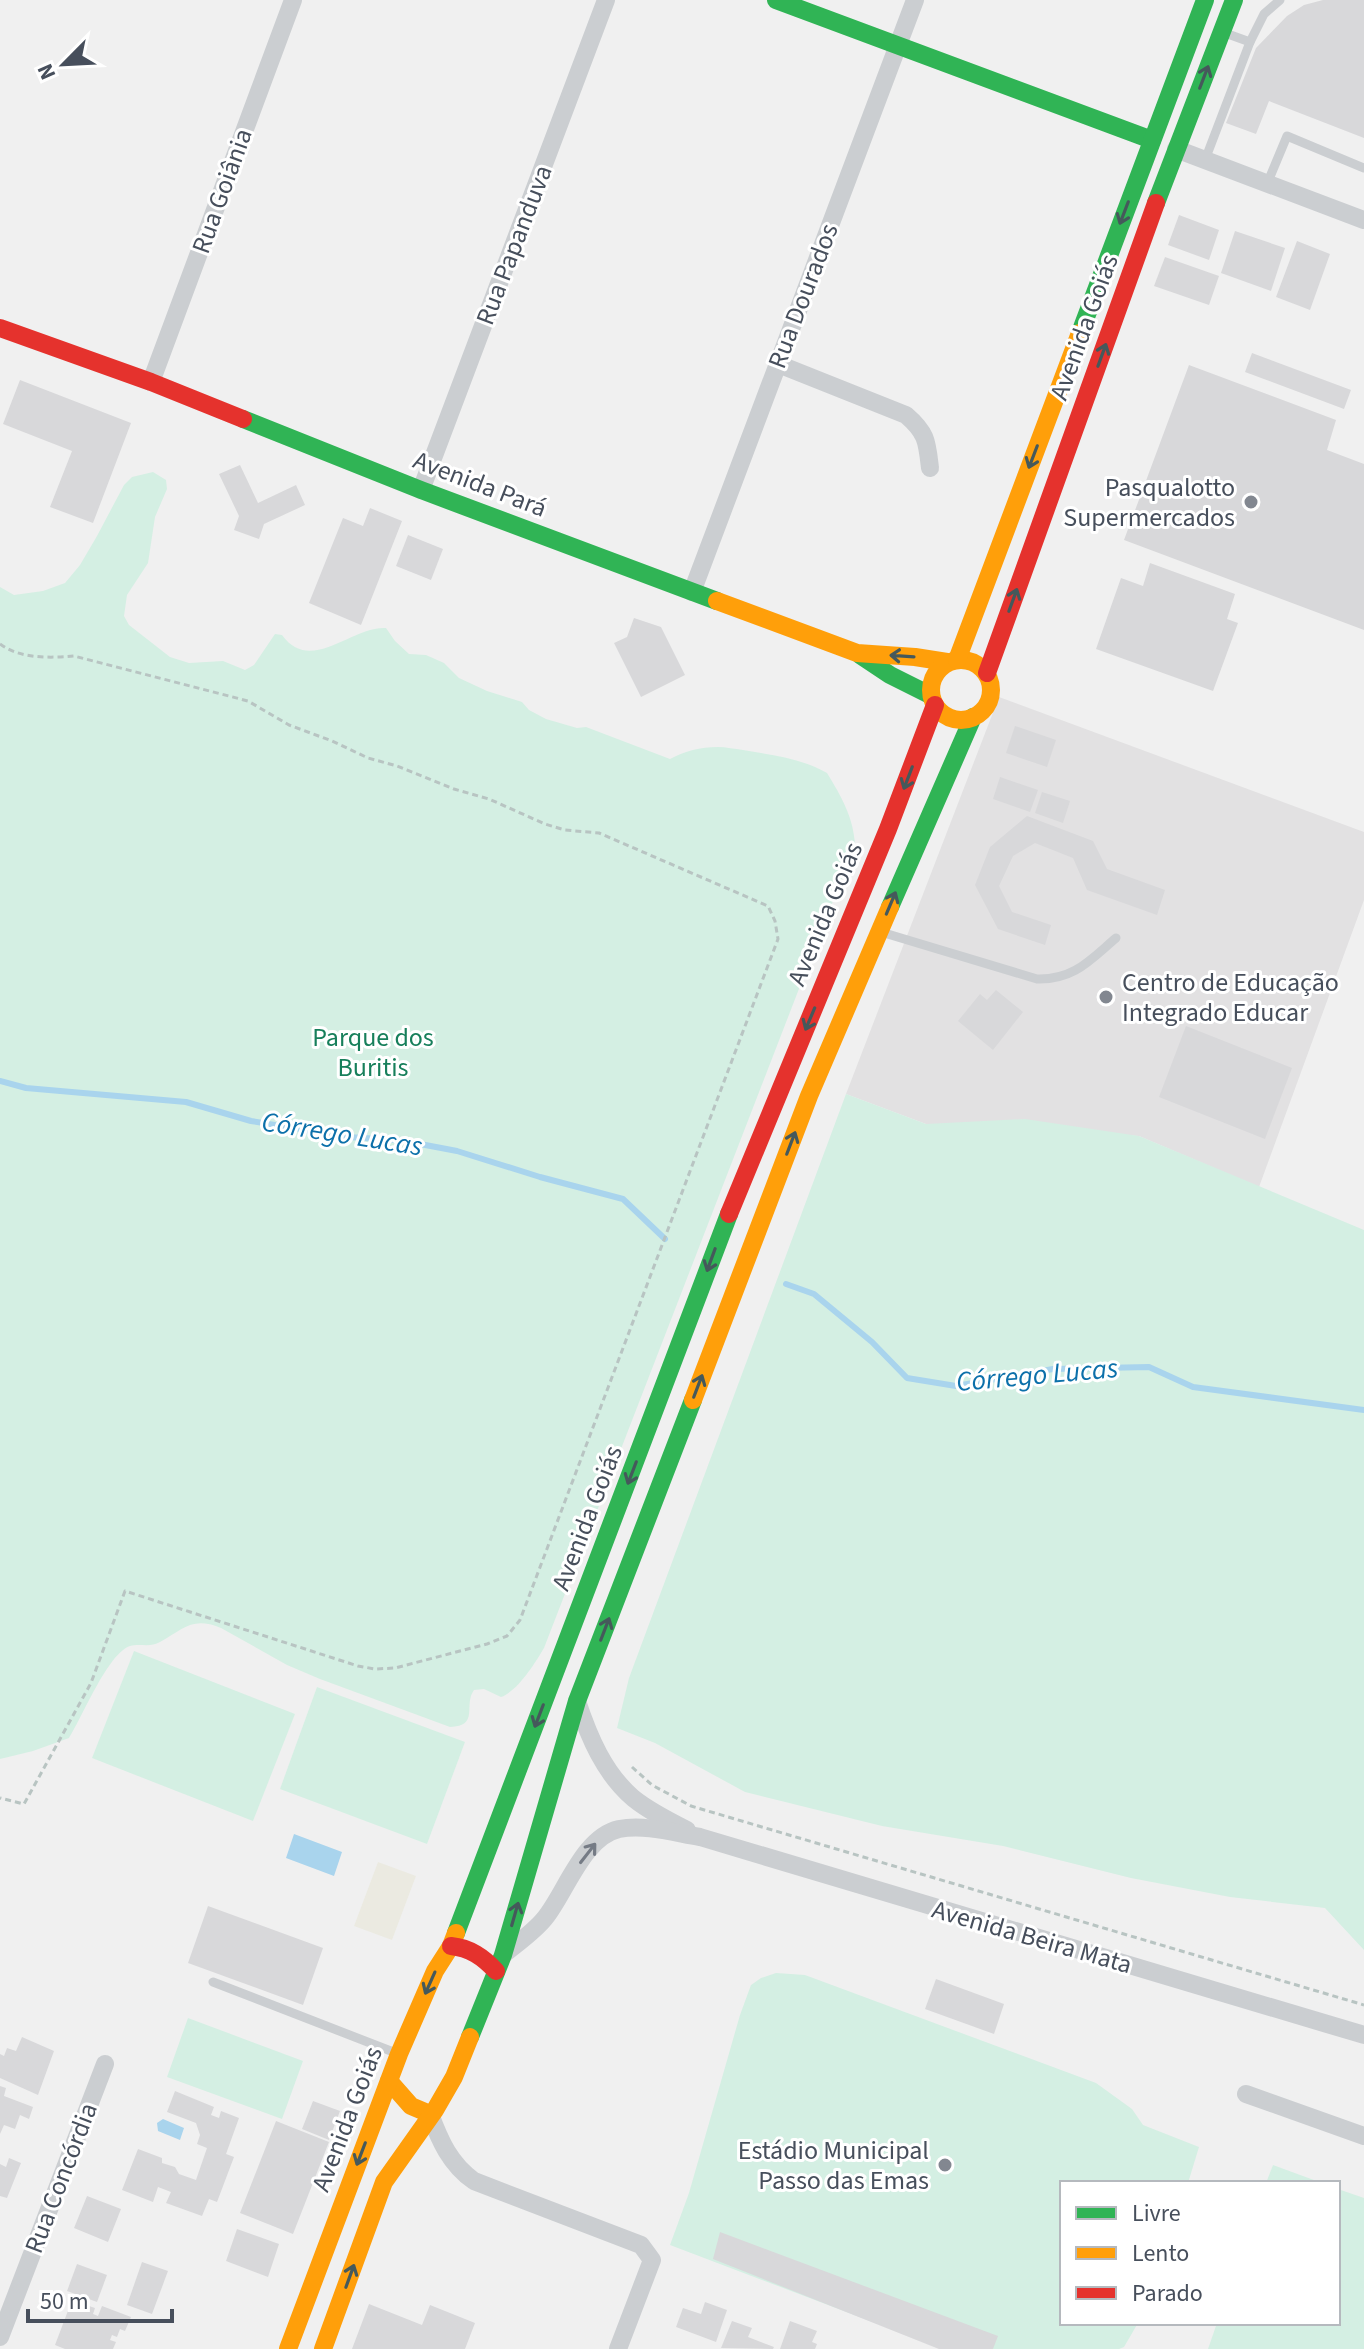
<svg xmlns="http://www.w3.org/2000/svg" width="1364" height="2349" font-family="'Source Sans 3',sans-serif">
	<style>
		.education { fill: #e2e1e2 }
		.green { fill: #d4efe3 }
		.sand { fill: #ebeae1 }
		.water { fill: #a9d4ed }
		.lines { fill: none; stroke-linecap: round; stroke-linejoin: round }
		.stream { stroke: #a9d4ed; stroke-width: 6 }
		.building { fill: #d8d8da }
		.path { stroke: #b8c4c2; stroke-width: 3; stroke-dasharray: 6 4; stroke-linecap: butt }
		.lane { stroke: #cbced1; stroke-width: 9 }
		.street { stroke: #cbced1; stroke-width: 18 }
		.fast { stroke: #30b455; stroke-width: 18 }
		.slow { stroke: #ff9f0a; stroke-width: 18 }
		.jam { stroke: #e5322d; stroke-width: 18 }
		.oneway { stroke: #45595b }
		.oneway2 { stroke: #757b85 }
		.poi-dot { fill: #828790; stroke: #fff; stroke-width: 3 }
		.labels { text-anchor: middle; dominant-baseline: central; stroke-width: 6; stroke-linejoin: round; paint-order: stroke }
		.street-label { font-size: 26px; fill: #474f5c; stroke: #fff }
		.poi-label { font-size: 26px; fill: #474f5c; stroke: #fff; text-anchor: end }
		.park-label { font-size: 26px; fill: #177f5b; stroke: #fff }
		.water-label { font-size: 28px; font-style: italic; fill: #0c70aa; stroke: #fff }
	</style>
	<rect width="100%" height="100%" fill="#f0f0f0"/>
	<polygon class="education" points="999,697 1364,832 1364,900 1259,1187 1139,1136 926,1124 846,1094"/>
	<g class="green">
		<path d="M153 472 166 480 167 489 155 517 148 563 127 595 124 616 129 625 170 657 189 663 223 661 245 670 254 665 275 634 282 635C311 675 351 626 386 628L395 641 409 654 426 655 444 663 459 678 487 691 522 702 529 710 546 719 577 728 586 727 670 759C685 751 700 747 718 747 726 747 735 749 743 750 771 755 801 758 827 773 841 796 853 816 855 844L544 1648C535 1663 518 1691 501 1697L484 1689 474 1690C463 1705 480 1726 450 1727L320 1679 287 1665 221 1628C192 1616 184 1629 160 1642 150 1648 140 1643 130 1646 108 1653 82 1718 69 1738L33 1751 0 1759V587L14 595 43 591 65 583 80 565 97 536 124 485 132 477Z"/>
		<polygon points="846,1094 926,1124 1025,1119 1139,1136 1364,1230 1364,1950 1325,1908 1230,1897 1131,1878 1003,1846 882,1826 745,1792 655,1743 617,1728 629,1678"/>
		<polygon points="134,1651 295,1714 253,1821 92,1758"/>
		<polygon points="317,1687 465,1742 427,1844 280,1789"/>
		<polygon points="776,1973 805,1975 1096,2083 1132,2109 1143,2125 1199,2147 1188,2183 1062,2183 1062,2323 1138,2323 1124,2347 1119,2349 944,2349 670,2245 689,2193 740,2015 751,1985 761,1978"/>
		<polygon points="188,2018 303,2061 282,2119 167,2077"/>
		<polygon points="1273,2165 1322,2183 1266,2183"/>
		<polygon points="1338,2189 1364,2198 1364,2349 1208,2349 1217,2323 1338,2323"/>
	</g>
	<polygon class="sand" points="378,1862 416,1876 392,1940 354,1926"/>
	<g class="water">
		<polygon points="294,1834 342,1852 334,1876 286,1858"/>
		<polygon points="163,2119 184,2128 180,2140 158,2131 157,2123"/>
	</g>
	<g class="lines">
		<g class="stream">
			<polyline points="0,1081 26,1088 186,1102 251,1121 347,1137 399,1140 457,1151 540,1177 623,1199 665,1239"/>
			<polyline points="786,1284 814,1294 872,1342 907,1378 956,1386 1053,1369 1149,1367 1193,1387 1364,1410"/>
		</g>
	</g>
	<g class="building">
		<polygon points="1323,0 1364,0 1364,138 1269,101 1256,134 1226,123 1256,48 1287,16 1304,5"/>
		<polygon points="1179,215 1219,230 1209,260 1168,245"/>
		<polygon points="1235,231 1285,248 1271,291 1221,273"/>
		<polygon points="1297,241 1330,254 1310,310 1276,297"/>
		<polygon points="1165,257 1219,276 1209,305 1154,286"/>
		<polygon points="1252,353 1351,390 1344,409 1245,372"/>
		<polygon points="1189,365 1336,420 1327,450 1364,464 1364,630 1124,540"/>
		<polygon points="20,380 131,423 93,523 50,507 72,451 3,424"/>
		<polygon points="240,465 258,503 296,485 305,505 264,524 259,539 234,530 239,516 219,474"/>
		<polygon points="370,508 402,521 361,625 309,603 343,518 363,526"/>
		<polygon points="408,535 443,549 431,580 396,566"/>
		<polygon points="1150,563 1235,594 1227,619 1238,623 1213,691 1096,649 1121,578 1143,586"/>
		<polygon points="634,618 661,627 685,675 641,697 614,643 627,637"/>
		<polygon points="1015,726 1056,740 1047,767 1006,753"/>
		<polygon points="1000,777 1038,790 1030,812 993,799"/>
		<polygon points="1042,792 1070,801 1063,823 1035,813"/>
		<polygon points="1027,816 1093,841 1107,869 1165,890 1157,915 1087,890 1073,858 1035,843 1013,856 999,886 1012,912 1051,925 1045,945 998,929 975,885 990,847"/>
		<polygon points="996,990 1023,1012 993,1050 958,1021 980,994 987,1000"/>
		<polygon points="1186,1026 1292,1068 1265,1139 1159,1097"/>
		<polygon points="208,1906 323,1948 303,2005 188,1963"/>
		<polygon points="936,1979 1004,2004 994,2034 925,2009"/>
		<polygon points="22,2037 54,2051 38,2095 0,2078 0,2054 4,2056 7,2048 16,2051"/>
		<polygon points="0,2086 6,2088 4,2096 33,2107 29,2119 20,2115 15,2129 4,2125 0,2134"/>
		<polygon points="175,2091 214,2107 211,2115 219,2118 221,2111 239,2118 226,2154 234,2157 217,2202 209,2199 202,2216 166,2203 171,2192 158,2187 153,2202 122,2190 138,2149 162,2158 162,2163 175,2167 179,2174 196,2180 207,2148 197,2144 200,2135 196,2123 167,2112"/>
		<polygon points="313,2101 340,2111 329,2140 302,2129"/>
		<polygon points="276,2121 329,2142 293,2234 240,2213"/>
		<polygon points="9,2158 21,2163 7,2198 0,2196 0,2164 6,2167"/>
		<polygon points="87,2196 121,2209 108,2242 74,2228"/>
		<polygon points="237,2229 279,2244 268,2277 226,2261"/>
		<polygon points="720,2232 998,2336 993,2349 939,2349 713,2259"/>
		<polygon points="142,2262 168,2271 152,2314 127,2305"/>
		<polygon points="77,2264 107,2275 97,2302 67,2291"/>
		<polygon points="705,2302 727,2310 716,2342 676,2327 683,2308 701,2314"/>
		<polygon points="369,2304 422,2325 430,2305 475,2323 465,2349 352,2349"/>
		<polygon points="78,2305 85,2308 86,2305 95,2308 93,2314 98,2316 102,2306 131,2317 125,2331 120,2329 117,2337 112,2335 110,2340 116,2342 113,2349 65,2349 55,2345 69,2308 76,2311"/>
		<polygon points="732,2321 752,2328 748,2337 774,2347 773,2349 721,2348"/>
		<polygon points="790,2321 817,2331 812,2342 817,2344 815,2349 780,2349"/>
	</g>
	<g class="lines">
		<g class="path">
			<path d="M0 644C20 659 50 658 74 656L248 701 289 725 332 741 368 758 397 766 454 789 489 799 545 824 565 830 599 833 768 906 775 921 778 939 520 1620 507 1636 487 1644 395 1668 375 1669 358 1666 125 1591 91 1683 24 1804 0 1798"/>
			<polyline points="632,1767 652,1785 691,1806 1364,2005"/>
		</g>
		<g class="lane">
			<polyline points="1225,33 1250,42 1264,14 1280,0"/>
			<polyline points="1205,160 1250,42"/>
			<polyline points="1267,184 1287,136 1364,168"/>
			<path d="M881 932 1037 979C1074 980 1090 960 1116 938"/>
			<polyline points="213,1982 396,2053"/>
		</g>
		<g class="street">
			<polyline points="1176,149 1364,220"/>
			<path d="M778 364 906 415C927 433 927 442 930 468"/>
			<polyline points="151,382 293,0"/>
			<polyline points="421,490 606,0"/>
			<polyline points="692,592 915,0"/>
			<path d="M577 1701C589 1737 604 1773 633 1798 649 1811 669 1821 687 1830"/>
			<path d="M503 1955C516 1944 534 1932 545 1918 566 1892 583 1837 619 1829 645 1824 675 1833 700 1837L1364 2035"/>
			<polyline points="1246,2094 1364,2136"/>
			<path d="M430 2114C440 2141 450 2164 474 2181L641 2245 652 2260 618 2349"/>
			<polyline points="0,2337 105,2064"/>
		</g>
		<g class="fast">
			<polyline points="776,0 1152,140"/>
			<polyline points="1156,203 1234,0"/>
			<polyline points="1080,333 1205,0"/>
			<polyline points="243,419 421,490 717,601"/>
			<polyline points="860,655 890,675 930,695"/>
			<polyline points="890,907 973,717"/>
			<polyline points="456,1933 729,1214"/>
			<polyline points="470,2037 503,1955 577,1701 693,1400"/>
		</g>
		<g class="slow">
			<polyline points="717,601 857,653 915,657 947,662"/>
			<circle cx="961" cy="690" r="30"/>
			<polyline points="957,660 1080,333"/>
			<polyline points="693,1400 809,1096 890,907"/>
			<polyline points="389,2081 411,2106 430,2114"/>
			<polyline points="288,2349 399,2054 435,1971 451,1946 456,1933"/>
			<polyline points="323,2349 384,2182 435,2110 454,2077 470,2037"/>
		</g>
		<g class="jam">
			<polyline points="0,328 151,382 243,419"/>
			<polyline points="987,673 1156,203"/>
			<polyline points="729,1214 888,829 935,705"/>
			<path d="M451 1946C470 1948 483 1957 496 1971"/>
		</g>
	</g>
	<defs><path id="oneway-shaft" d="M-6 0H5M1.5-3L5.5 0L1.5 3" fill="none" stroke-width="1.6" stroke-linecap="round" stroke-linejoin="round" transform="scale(2)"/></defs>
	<g class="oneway">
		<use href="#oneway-shaft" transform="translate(1204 77) rotate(-69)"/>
		<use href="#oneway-shaft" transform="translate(1124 213) rotate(111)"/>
		<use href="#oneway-shaft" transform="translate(1102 355) rotate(-70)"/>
		<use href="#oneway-shaft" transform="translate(1033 457) rotate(111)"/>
		<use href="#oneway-shaft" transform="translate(1013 600) rotate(-70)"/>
		<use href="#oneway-shaft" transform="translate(902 656) rotate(-176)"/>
		<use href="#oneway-shaft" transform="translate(908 778) rotate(111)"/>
		<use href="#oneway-shaft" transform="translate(891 903) rotate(-67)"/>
		<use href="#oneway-shaft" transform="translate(810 1019) rotate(113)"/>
		<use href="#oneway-shaft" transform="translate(791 1143) rotate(-69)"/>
		<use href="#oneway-shaft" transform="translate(711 1260) rotate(110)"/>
		<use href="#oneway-shaft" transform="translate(698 1386) rotate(-69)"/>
		<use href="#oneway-shaft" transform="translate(632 1473) rotate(111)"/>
		<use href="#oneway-shaft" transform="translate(605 1629) rotate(-69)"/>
		<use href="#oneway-shaft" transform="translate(539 1716) rotate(111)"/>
		<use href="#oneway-shaft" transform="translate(515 1914) rotate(-74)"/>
		<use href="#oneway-shaft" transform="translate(430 1983) rotate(114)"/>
		<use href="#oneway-shaft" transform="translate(361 2154) rotate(111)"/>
		<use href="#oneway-shaft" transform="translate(350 2276) rotate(-70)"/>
	</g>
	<use class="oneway2" href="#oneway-shaft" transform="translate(588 1853) rotate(-52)"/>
	<g class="poi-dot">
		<circle cx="1251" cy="502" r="8"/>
		<circle cx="1106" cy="997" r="8"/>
		<circle cx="945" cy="2165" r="8"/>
	</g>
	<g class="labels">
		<g class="street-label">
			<text transform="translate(222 191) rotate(-70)">Rua Goiânia</text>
			<text transform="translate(514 245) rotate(-69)">Rua Papanduva</text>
			<text transform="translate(803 296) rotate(-69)">Rua Dourados</text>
			<text transform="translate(1084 327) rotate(-70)">Avenida Goiás</text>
			<text transform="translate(480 484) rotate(21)">Avenida Pará</text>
			<text transform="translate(825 914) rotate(-67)">Avenida Goiás</text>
			<text transform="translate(587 1518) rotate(-69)">Avenida Goiás</text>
			<text transform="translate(1032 1937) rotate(16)">Avenida Beira Mata</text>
			<text transform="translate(347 2119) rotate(-69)">Avenida Goiás</text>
			<text transform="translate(61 2178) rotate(-69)">Rua Concórdia</text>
		</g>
		<g class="poi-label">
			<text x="1235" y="487">Pasqualotto<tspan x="1235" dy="30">Supermercados</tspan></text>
			<text x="1122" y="982" text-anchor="start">Centro de Educação<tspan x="1122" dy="30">Integrado Educar</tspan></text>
			<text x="929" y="2150">Estádio Municipal<tspan x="929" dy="30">Passo das Emas</tspan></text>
		</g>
		<g class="park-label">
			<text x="373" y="1037">Parque dos<tspan x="373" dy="30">Buritis</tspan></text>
		</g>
		<g class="water-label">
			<text transform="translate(342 1134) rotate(9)">Córrego Lucas</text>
			<text transform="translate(1037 1375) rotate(-5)">Córrego Lucas</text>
		</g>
	</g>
	<rect x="1060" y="2181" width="280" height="144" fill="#ffffff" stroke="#b5b9be" stroke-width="2"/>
	<rect x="1076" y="2207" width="40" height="12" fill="#30b455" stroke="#b5b9be" stroke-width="2"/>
	<text x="1132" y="2221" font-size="24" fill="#474f5c">Livre</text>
	<rect x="1076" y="2247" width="40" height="12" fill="#ff9f0a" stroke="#b5b9be" stroke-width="2"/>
	<text x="1132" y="2261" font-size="24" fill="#474f5c">Lento</text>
	<rect x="1076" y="2287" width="40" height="12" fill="#e5322d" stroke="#b5b9be" stroke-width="2"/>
	<text x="1132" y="2301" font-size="24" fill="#474f5c">Parado</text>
	<g transform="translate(64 64) rotate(246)" stroke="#ffffff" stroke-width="6" paint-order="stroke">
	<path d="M0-6L14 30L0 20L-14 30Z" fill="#474f5c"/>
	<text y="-12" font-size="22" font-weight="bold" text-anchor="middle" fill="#474f5c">N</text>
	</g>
	<path d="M28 2309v12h144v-12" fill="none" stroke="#474f5c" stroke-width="4"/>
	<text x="40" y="2309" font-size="24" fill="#474f5c" stroke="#ffffff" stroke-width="6" paint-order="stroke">50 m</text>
</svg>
